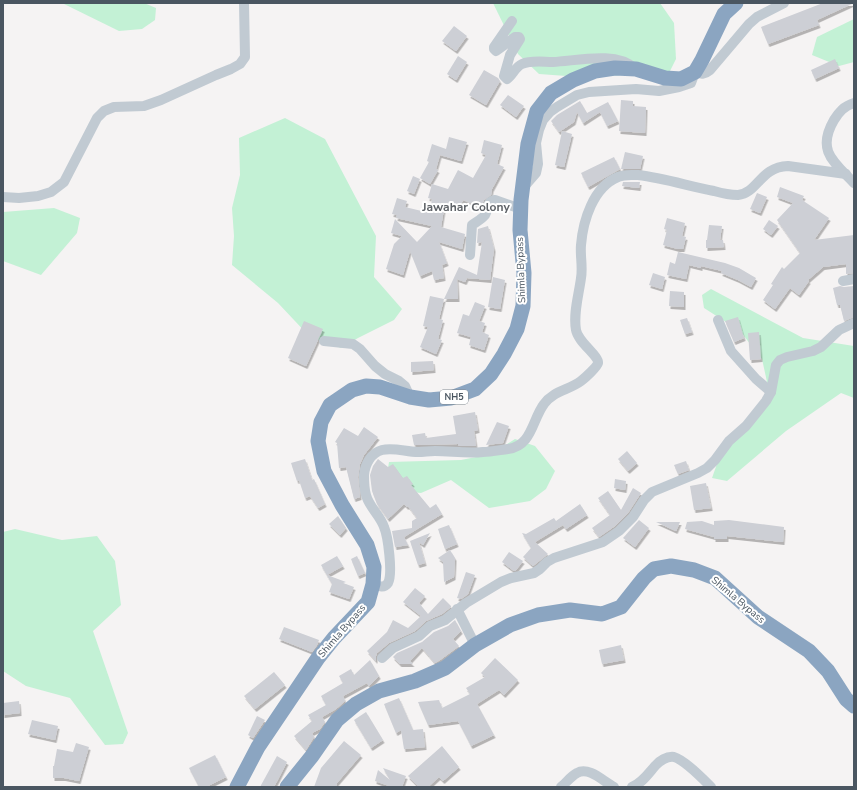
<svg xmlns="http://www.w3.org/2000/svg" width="857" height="790" font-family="'Nunito Sans',sans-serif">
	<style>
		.green { fill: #c3f1d5 }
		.building { fill: #cdcfd5; filter: url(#shadow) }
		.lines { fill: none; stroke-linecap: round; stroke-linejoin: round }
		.minor { stroke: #c1cad2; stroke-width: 10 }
		.highway { stroke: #8ba5c1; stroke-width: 15 }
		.labels { text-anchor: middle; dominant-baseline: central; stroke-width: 4; stroke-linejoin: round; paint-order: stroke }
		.shield { fill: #fff; stroke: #808990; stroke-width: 1 }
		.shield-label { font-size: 9px; font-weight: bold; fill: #4a5661 }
		.street-label { font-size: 10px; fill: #4a5661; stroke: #fff }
		.quarter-label { font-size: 12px; font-weight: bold; fill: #5f6368; stroke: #fff }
	</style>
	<defs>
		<filter id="shadow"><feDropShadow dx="1.5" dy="3" stdDeviation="0" flood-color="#0004"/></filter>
	</defs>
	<rect width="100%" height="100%" fill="#f5f3f3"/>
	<g class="green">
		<polygon points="62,3 144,3 156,8 155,20 142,29 119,31"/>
		<polygon points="493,3 660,3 674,23 676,59 669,73 580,77 539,74 518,54"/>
		<polygon points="854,19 854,62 839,66 812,55 817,37"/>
		<polygon points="285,118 325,139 376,236 374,277 402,309 394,320 358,338 341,348 310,337 278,303 232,265 234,236 232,208 240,175 239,138"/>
		<polygon points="54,208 80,218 77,233 41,275 3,261 3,212"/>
		<polygon points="711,289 803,338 854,346 854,398 841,393 786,431 727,481 712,478 718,461 769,391 762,359 740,331 704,308 702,295"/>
		<polygon points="515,439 535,446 555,471 546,489 530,501 489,508 451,480 421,493 401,491 387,475 389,462 461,460 491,454"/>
		<polygon points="15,529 62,540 97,536 115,561 121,605 93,631 128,733 123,744 105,745 70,698 26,686 3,671 3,532"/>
	</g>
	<g class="building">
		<polygon points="823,3 854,3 817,20 819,25 768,44 761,27"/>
		<polygon points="454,26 467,36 456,51 442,41"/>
		<polygon points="458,56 467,62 456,80 447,74"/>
		<polygon points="835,59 839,68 815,79 811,70"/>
		<polygon points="484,70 498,78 500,81 486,105 469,95"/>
		<polygon points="508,95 524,106 516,117 500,105"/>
		<polygon points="621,100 633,101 633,106 646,107 645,133 619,131"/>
		<polygon points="580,101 587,113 608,102 618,121 607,126 600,112 583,123 577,112 574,122 559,132 551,121 557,115"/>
		<polygon points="562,131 572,134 564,167 555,165"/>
		<polygon points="449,137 467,142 461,161 440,155 436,169 438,170 430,184 420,178 429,162 427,161 432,144 446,149"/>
		<polygon points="484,140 502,145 497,164 504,167 492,189 491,195 484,200 481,207 463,200 459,209 445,203 441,227 465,234 462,249 439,242 447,263 442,265 444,278 434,280 432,271 420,276 410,251 403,275 386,269 394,244 402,236 391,233 395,219 417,242 432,226 396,218 397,215 392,214 397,198 407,201 405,207 430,213 432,199 428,198 432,184 448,189 458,170 473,178 486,155 481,153"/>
		<polygon points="625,152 643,156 640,169 621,169"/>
		<polygon points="614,157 620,169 588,187 581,173"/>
		<polygon points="413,176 420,179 414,194 407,191"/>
		<polygon points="623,182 640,182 639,188 622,186"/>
		<polygon points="780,187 804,196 802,200 829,218 814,240 854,235 854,273 846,274 846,264 823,267 808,280 809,281 799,295 790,288 775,309 763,300 773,285 771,284 782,267 784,269 800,253 777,220 793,203 777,197"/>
		<polygon points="757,193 767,197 760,213 750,209"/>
		<polygon points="667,218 685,223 682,236 686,237 683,249 678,249 663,245 667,230 664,229"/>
		<polygon points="769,220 778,226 771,235 763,229"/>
		<polygon points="709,225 722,226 720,240 723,240 724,247 706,248 706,240 707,240"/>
		<polygon points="488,226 494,249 490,280 467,278 465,282 457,279 458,299 444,299 439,319 443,320 438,339 442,340 436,354 420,347 428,327 423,326 430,296 444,299 459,267 477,275 482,242 477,243 478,229"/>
		<polygon points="678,252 725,263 739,268 756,278 751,287 738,280 721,273 722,271 701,266 701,268 689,265 686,279 667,275 670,262 675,264"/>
		<polygon points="653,273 665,277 662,289 649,285"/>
		<polygon points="493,277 505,280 500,309 488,307"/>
		<polygon points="840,286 844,287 854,286 854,317 844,321 840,305 837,305 833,288"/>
		<polygon points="670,291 684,292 684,307 669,306"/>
		<polygon points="475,302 485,306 479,321 485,323 482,332 489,335 484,350 469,345 471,337 457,333 463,314 469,316"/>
		<polygon points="738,317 744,338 734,342 725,321"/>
		<polygon points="687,318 692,332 685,334 680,320"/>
		<polygon points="304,321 323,329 306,366 288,358"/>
		<polygon points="759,332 761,359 750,360 748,333"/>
		<polygon points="433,361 434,370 411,372 411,362"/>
		<polygon points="475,412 478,430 474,431 476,446 459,446 458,444 414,445 412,435 425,433 426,438 456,434 453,416"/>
		<polygon points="497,422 509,426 503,443 486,445"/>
		<polygon points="364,427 378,437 364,455 360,464 358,477 360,497 354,499 346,467 339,468 337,443 335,442 344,428 358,436"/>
		<polygon points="627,451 637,463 628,471 618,459"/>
		<polygon points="305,459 312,480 314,479 325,504 318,508 310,496 305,498 299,480 297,481 291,463"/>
		<polygon points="378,459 388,467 393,464 403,478 407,476 413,484 411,485 430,508 436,504 442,514 404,537 408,545 395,547 392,531 412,528 412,521 417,518 408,506 407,507 404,504 388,519 377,504 372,491 370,475 373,466"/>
		<polygon points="686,461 689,470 678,474 674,465"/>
		<polygon points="615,479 626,481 625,490 614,488"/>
		<polygon points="706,483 711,508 694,510 690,486"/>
		<polygon points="633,488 641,493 628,513 615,526 599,537 592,528 610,515 598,498 608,491 621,510"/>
		<polygon points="580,504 587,515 566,529 563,525 535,542 548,554 533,566 523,557 531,548 522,533 526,534 554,518 556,521"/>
		<polygon points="338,516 346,528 340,535 329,524"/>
		<polygon points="639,520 649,528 635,547 623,538"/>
		<polygon points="729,520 784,527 783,542 727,536 727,539 714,539 714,537 685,529 687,522 702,521 714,525 714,521"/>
		<polygon points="656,522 680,522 676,531"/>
		<polygon points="449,525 457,544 445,549 438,529"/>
		<polygon points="430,533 423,545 419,542 425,563 418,565 410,541"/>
		<polygon points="450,550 455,558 454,577 444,582 443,562 438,558"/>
		<polygon points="509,552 523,561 516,570 514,571 502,562"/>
		<polygon points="337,556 343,566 327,575 346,582 343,583 354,587 349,599 329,592 332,584 321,565"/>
		<polygon points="357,556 365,573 358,576 351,559"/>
		<polygon points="466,572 475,575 468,594 461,599 457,598"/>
		<polygon points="415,588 425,596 419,603 428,614 443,598 451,606 451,607 442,614 426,621 415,631 389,643 377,653 376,656 376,661 367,651 387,632 393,620 408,628 421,616 403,602"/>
		<polygon points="455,620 461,631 453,639 459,646 440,660 435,663 422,648 410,661 413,664 400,664 393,657 397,653 422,642 434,632 448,626"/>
		<polygon points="284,627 319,640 317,645 312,652 279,639"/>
		<polygon points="621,645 624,660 602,664 599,650"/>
		<polygon points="495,658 518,680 504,695 499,690 477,704 494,735 471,746 458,721 428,725 418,702 439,700 442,708 470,694 466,688 485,677 481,673"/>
		<polygon points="370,660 379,676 369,686 367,683 343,696 345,701 336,709 322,717 325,722 320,729 312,733 314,737 306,750 294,736 312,721 308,715 326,705 321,696 343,683 339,676 351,669 354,675"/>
		<polygon points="274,672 285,685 255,709 244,696"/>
		<polygon points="399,698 413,730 423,729 425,747 404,749 401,730 396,733 384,704"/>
		<polygon points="19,701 20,713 3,715 3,703"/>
		<polygon points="366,712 383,740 371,748 354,720"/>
		<polygon points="257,716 265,720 253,738 248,735"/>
		<polygon points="32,720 58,726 55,740 28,734"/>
		<polygon points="344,741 361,755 337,783 336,787 314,787 321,768"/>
		<polygon points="76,743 89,747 79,781 64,778 53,778 53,766 54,766 57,749 73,752"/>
		<polygon points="442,746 459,767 443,781 439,777 428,787 419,787 408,776"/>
		<polygon points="215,755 226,777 206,787 199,787 189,768"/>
		<polygon points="277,756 287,762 274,787 260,787"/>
		<polygon points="383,768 406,776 402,787 392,787 375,781 378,770 390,780"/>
	</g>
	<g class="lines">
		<g class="minor">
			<path d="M512 21 494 47V49L496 51 515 37H519L520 39 510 55 504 76 507 79C513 75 515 67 522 64 531 60 543 62 553 62 576 61 616 51 634 68"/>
			<path d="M854 103C844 106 839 112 834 120 816 151 834 162 854 183"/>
			<path d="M523 188 536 173 538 164 536 143 539 130 543 120 550 112 557 107 577 95 589 92 636 89 659 91 679 87 691 83 695 72C702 75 705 74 710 70L749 24 757 17 784 3"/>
			<polyline points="3,197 19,198 38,196 51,192 64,182 97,118 104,111 114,107 144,106 161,100 216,75 231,69 240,64 245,57 244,3"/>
			<path d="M470 255 472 225C476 222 482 219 485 215 489 208 486 202 495 200L521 209"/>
			<polyline points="843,281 854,279"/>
			<polyline points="718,320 731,351 756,379 771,392"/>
			<polyline points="324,341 353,344 360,349 375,366 385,374 399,381 405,386 410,397"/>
			<path d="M373 584C378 586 384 589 388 583 393 574 388 536 384 527 380 515 369 507 366 495 364 488 364 481 364 475 365 464 371 453 382 450 394 447 406 452 418 452 424 452 429 451 435 451 451 451 467 454 483 452 491 452 500 450 508 449 532 446 532 420 544 404 553 391 569 390 581 381 585 378 597 367 598 363 599 356 578 342 576 330 573 313 579 294 581 278 583 267 580 256 581 245 583 221 593 187 618 177 624 174 631 175 638 175 664 178 688 186 714 191 721 193 730 195 738 195 758 193 760 167 788 166L846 174"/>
			<polyline points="457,609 475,645"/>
			<polyline points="382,658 393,648 419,636 430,626 445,620 466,603 501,582 511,578 534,573 540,569 547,562 554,558 603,542 619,531 633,517 644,500 652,492 698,473 707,468 715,460 729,441 746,426 766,401 771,392 776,365 780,360 787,357 813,351 821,347 839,330 854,323"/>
			<path d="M561 787C566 783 571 776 577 773 589 766 604 782 614 787"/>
			<path d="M632 787C642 783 648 774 655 766 659 761 667 756 674 757 685 760 703 779 711 787"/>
		</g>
		<g class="highway">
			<polyline points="237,787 258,747 318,658 334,638 368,602 373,584 374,567 367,545 342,505 324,471 318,441 321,422 330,405 352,390 366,386 380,387 410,397 429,400 451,398 475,389 491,374 504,354 517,329 523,306 524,273 520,230 521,200 528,144 537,111 551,93 573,80 595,71 615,68 636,69 665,78 681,79 695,72 702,60 724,14 736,3"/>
			<polyline points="287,787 312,756 337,720 356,704 379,691 415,681 445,668 475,645 510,625 538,615 570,610 602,614 621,607 644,578 654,569 671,566 694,570 715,578 758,617 809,651 828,671 846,699 854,706"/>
		</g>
	</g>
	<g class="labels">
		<rect class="shield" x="440" y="390" width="28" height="14" rx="3"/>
		<g class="shield-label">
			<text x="454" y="397">NH5</text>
		</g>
		<g class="street-label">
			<text transform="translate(521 270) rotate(-92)">Shimla Bypass</text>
			<text transform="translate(738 600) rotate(40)">Shimla Bypass</text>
			<text transform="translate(342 631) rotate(-49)">Shimla Bypass</text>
		</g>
		<g class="quarter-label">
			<text x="466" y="207">Jawahar Colony</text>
		</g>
	</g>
	<rect width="857" height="790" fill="none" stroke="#4a5661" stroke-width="8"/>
</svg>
